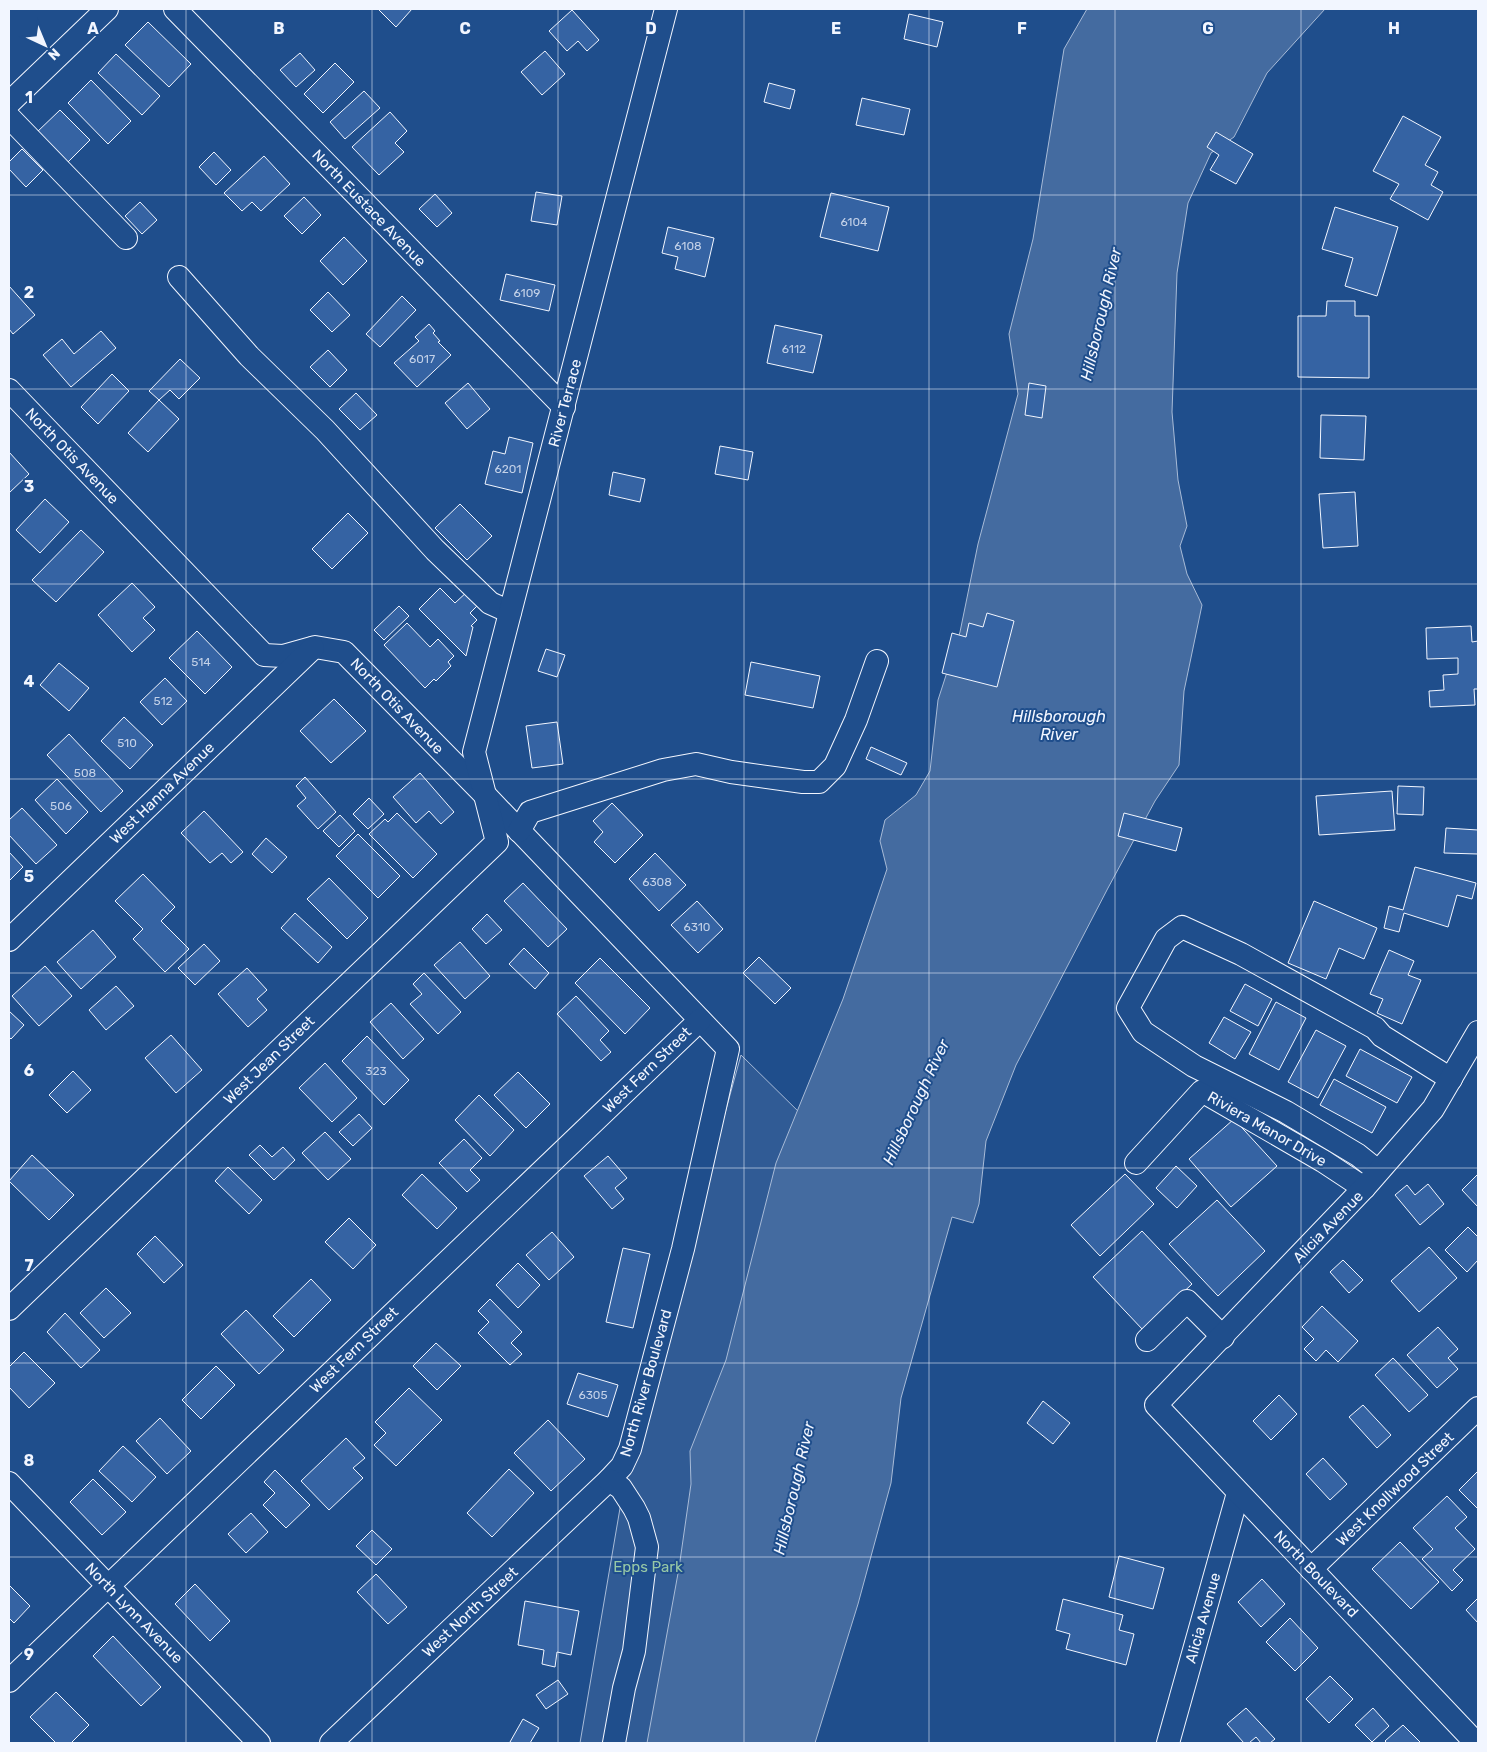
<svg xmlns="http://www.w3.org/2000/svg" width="1487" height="1752" font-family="Rubik,sans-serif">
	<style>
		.green { fill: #305b95; stroke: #a8bbd7 }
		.water { fill: #446ba0; stroke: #a8bbd7 }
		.building { fill: #3563a3; stroke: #f2f6ff }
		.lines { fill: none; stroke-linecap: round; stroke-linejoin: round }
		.minor-casing { stroke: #f2f6ff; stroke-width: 24 }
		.minor { stroke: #1f4e8c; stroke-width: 22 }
		.grid { fill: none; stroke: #f2f6ff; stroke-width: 1; stroke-opacity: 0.55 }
		.labels { text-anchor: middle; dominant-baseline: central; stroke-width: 4; stroke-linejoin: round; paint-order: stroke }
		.number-label { font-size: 12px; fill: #c3d1e8 }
		.street-label { font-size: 15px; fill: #f2f6ff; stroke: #1f4e8c }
		.park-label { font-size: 15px; fill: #97c8a6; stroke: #1f4e8c }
		.water-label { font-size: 16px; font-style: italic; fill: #f2f6ff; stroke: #1f4e8c }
		.grid-label { font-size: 16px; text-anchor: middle; font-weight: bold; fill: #f2f6ff; stroke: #1f4e8c; stroke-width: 4; stroke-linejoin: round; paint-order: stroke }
	</style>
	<rect width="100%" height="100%" fill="#1f4e8c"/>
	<polygon class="green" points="741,1055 804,1117 655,1743 580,1743 626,1473"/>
	<polygon class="water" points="1087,9 1325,9 1267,73 1234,137 1211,153 1188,203 1177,273 1172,412 1178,480 1187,526 1180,546 1187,574 1202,605 1184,691 1179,765 1155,801 1108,888 1016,1065 986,1141 979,1204 973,1223 952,1217 901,1398 891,1483 858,1604 815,1743 647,1743 679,1568 691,1484 690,1451 726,1360 776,1163 843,999 887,869 880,841 885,820 916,795 930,771 938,700 960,632 978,544 1018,394 1009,334 1033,239 1064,49"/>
	<g class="building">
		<polygon points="380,9 412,9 396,27 379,10"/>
		<polygon points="572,10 599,40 587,51 578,41 567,51 549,31"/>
		<polygon points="909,14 943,22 937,47 904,39"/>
		<polygon points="148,22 191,64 169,87 125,45"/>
		<polygon points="545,51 565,74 542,95 521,72"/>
		<polygon points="300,53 315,70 296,87 280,70"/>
		<polygon points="116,54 160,96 142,115 98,73"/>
		<polygon points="335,63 354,82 323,113 304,94"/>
		<polygon points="91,80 131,121 108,144 68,103"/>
		<polygon points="769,83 795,90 790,109 764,102"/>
		<polygon points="364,91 380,108 345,139 330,122"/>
		<polygon points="862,98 910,109 904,135 856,125"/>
		<polygon points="60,110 90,140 66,164 36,133"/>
		<polygon points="390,112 407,131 395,143 404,152 379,175 352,147"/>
		<polygon points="1403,116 1441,137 1425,165 1438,172 1431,185 1443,192 1428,220 1390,199 1399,184 1373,171"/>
		<polygon points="1216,132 1253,154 1236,184 1210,170 1219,155 1207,147"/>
		<polygon points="22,149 43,170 26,187 9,169 9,162"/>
		<polygon points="214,152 231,170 216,185 199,167"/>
		<polygon points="264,156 290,184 261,211 252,202 242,211 224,193"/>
		<polygon points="536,192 562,196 557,225 531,221"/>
		<polygon points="831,193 889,207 878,251 820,237"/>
		<polygon points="435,194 452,213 437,227 419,209"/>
		<polygon points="304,197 321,215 302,234 284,216"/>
		<polygon points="140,202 157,220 142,234 125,216"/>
		<polygon points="1335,207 1398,227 1377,296 1345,286 1353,258 1322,249"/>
		<polygon points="668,227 714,238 705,277 675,269 678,257 662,253"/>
		<polygon points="344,237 367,261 343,285 320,261"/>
		<polygon points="506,274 555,285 549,311 500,300"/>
		<polygon points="9,286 35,315 13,334 9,329"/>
		<polygon points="328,292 350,315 332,332 310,310"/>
		<polygon points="402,296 416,310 380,347 366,334"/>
		<polygon points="1327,301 1355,301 1355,316 1369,316 1369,378 1298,377 1298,316 1326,316"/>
		<polygon points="429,324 435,331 433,333 440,341 438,342 451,355 417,387 394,363 419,341 415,337"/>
		<polygon points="775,325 822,335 813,373 767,363"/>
		<polygon points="101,331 116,348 71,387 43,355 62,339 74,354"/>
		<polygon points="328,350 347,370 330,387 310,367"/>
		<polygon points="180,359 200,378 179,399 170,390 159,400 149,391"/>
		<polygon points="112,374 129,391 98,424 81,407"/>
		<polygon points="468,383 490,409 467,429 445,403"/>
		<polygon points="1029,383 1046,386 1042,418 1025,415"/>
		<polygon points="356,393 377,415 360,430 339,409"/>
		<polygon points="159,400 179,419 148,452 128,433"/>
		<polygon points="1321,415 1366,416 1364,460 1320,458"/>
		<polygon points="509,437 533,443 522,493 485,484 493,451 505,454"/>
		<polygon points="720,446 753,452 748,480 715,474"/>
		<polygon points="9,452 29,474 9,493"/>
		<polygon points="613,472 645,479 640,502 609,495"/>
		<polygon points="1355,492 1358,546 1323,548 1319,494"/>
		<polygon points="45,499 69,522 40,553 16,530"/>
		<polygon points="460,504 492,536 467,560 435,528"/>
		<polygon points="348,513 368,533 332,569 312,549"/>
		<polygon points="81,530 104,552 56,602 32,580"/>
		<polygon points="132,583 155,607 143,618 155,630 132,652 98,615"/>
		<polygon points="440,588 455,603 469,590 481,602 470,613 477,620 471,626 473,627 466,656 419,609"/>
		<polygon points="399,606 409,616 384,640 374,630"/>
		<polygon points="987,613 1014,621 997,687 942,673 952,633 966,637 969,623 983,627"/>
		<polygon points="407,623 430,647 438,639 454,656 448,662 451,666 436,681 434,679 425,688 384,645"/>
		<polygon points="1471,626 1472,642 1478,641 1478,689 1474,689 1475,705 1430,707 1429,691 1444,690 1443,675 1458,674 1458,658 1427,659 1426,628"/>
		<polygon points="197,631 232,667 205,694 169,658"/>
		<polygon points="546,649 565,655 557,677 538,671"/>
		<polygon points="751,662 820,676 813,708 745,695"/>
		<polygon points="59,663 89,688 69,711 40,685"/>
		<polygon points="165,678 187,701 162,725 140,702"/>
		<polygon points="334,699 366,731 331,763 300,731"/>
		<polygon points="124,717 153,745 130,769 101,741"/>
		<polygon points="557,722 563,764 532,768 526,726"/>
		<polygon points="69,734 123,791 101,812 47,755"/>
		<polygon points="871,747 907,763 901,775 866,759"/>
		<polygon points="420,773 454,812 441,824 429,811 416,823 393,797"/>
		<polygon points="305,777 336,812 318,829 297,806 306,798 296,786"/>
		<polygon points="57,779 88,812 66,834 35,800"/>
		<polygon points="1398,786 1424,787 1423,815 1397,814"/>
		<polygon points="1392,791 1395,830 1319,835 1316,796"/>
		<polygon points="369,798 384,814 368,829 353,814"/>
		<polygon points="612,803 643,835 615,863 594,842 603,832 593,821"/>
		<polygon points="22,808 57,845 36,864 9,835 9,820"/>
		<polygon points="204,811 243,852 231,863 222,853 210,863 181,833"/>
		<polygon points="397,813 437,854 413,878 369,834 385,819 388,822"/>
		<polygon points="1124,813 1182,828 1176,851 1118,836"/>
		<polygon points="340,815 355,831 339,847 323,831"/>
		<polygon points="1446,828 1478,830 1478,854 1444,853"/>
		<polygon points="358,834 400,876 378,898 336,856"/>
		<polygon points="266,838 287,857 272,873 252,854"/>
		<polygon points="9,852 23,867 9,881"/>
		<polygon points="655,853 686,885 659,911 629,879"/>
		<polygon points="1415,867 1476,883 1472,899 1457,895 1448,927 1404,913 1399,932 1384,928 1389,906 1403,910"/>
		<polygon points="143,874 175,907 161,921 189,949 165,972 133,939 143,929 115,901"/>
		<polygon points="329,878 368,918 347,939 307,899"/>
		<polygon points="523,883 567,929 548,947 504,901"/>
		<polygon points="697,901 723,929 698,953 671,925"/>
		<polygon points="1314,901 1377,928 1364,959 1339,948 1326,979 1288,963"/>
		<polygon points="295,913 332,947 318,963 281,928"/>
		<polygon points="487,914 502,930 486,944 472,929"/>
		<polygon points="93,930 116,957 81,989 57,962"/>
		<polygon points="460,942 490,976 465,999 434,965"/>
		<polygon points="204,944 220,961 195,985 178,968"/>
		<polygon points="524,948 549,973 535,989 509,964"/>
		<polygon points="1389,950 1414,961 1408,975 1421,980 1402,1024 1377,1013 1383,999 1370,994"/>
		<polygon points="759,957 791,988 775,1004 743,973"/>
		<polygon points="600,958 650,1008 625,1034 575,983"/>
		<polygon points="45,966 72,996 39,1026 12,996"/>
		<polygon points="247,968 267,990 257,999 267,1010 248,1027 218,994"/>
		<polygon points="424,973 461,1012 438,1034 410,1004 422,994 413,984"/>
		<polygon points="1245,984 1272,999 1258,1026 1230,1011"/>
		<polygon points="116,986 134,1006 106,1030 89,1010"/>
		<polygon points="576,996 609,1031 600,1040 611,1052 601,1061 557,1014"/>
		<polygon points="1276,1002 1306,1018 1279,1070 1249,1054"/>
		<polygon points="391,1003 424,1039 403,1059 370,1022"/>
		<polygon points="9,1011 24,1025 11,1039 9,1037"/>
		<polygon points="1224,1017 1251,1032 1235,1059 1209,1043"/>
		<polygon points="1316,1030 1346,1046 1318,1098 1288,1082"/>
		<polygon points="171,1035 202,1070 176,1093 145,1058"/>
		<polygon points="367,1036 409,1080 384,1105 342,1061"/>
		<polygon points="1360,1049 1412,1077 1397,1103 1346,1076"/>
		<polygon points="325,1063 357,1098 332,1122 299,1088"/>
		<polygon points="73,1071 91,1090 67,1113 49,1095"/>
		<polygon points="518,1072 550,1104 526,1128 494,1095"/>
		<polygon points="1334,1079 1386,1107 1372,1133 1320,1105"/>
		<polygon points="479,1095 514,1130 490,1156 455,1120"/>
		<polygon points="359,1114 372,1128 353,1146 339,1132"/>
		<polygon points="1234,1119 1277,1166 1231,1207 1189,1159"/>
		<polygon points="325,1132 351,1159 328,1180 302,1153"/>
		<polygon points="464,1139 482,1158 470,1170 480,1180 467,1192 439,1163"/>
		<polygon points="260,1145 272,1157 283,1147 295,1160 274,1180 249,1155"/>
		<polygon points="32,1155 74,1195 49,1220 9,1181"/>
		<polygon points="608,1156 627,1178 615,1188 624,1199 612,1209 584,1176"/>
		<polygon points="1176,1166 1197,1186 1177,1208 1156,1188"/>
		<polygon points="228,1167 262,1200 249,1214 215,1181"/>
		<polygon points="422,1174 457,1208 437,1229 402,1195"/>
		<polygon points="1125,1174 1154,1204 1100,1256 1071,1225"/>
		<polygon points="1478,1174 1478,1207 1462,1190"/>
		<polygon points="1428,1184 1444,1204 1420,1225 1395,1195 1407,1185 1415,1195"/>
		<polygon points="1217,1200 1265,1251 1218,1296 1169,1244"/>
		<polygon points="349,1218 376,1245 353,1269 325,1242"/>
		<polygon points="1468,1227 1478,1237 1478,1260 1467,1272 1445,1250"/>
		<polygon points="1142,1231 1192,1284 1143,1330 1093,1277"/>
		<polygon points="552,1232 574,1257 549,1280 526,1255"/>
		<polygon points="155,1236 183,1265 164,1283 137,1254"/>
		<polygon points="1429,1247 1457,1278 1419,1312 1391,1281"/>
		<polygon points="623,1248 650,1254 633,1328 606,1322"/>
		<polygon points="1343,1260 1363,1280 1349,1293 1330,1272"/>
		<polygon points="518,1263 540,1285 518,1308 496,1285"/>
		<polygon points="311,1279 331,1300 294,1337 273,1316"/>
		<polygon points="106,1288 131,1313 104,1338 80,1313"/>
		<polygon points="490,1299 522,1332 511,1343 522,1354 510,1365 478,1333 489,1322 478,1311"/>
		<polygon points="1322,1306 1358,1341 1338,1362 1326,1350 1316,1361 1304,1349 1314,1339 1302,1327"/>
		<polygon points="246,1310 284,1350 259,1374 221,1334"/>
		<polygon points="65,1313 100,1350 81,1368 47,1332"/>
		<polygon points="1438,1327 1458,1349 1448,1358 1458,1369 1437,1388 1407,1355"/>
		<polygon points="436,1343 461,1366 437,1390 413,1366"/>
		<polygon points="24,1352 55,1383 29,1408 9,1387 9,1367"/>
		<polygon points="1393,1358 1428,1395 1409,1412 1375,1375"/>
		<polygon points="216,1366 235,1385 201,1419 182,1400"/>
		<polygon points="578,1373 618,1385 608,1417 567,1404"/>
		<polygon points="409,1388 442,1420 396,1466 374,1445 386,1433 375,1422"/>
		<polygon points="1279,1395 1297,1414 1271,1440 1253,1421"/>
		<polygon points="1043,1401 1070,1423 1053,1444 1027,1423"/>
		<polygon points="1363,1405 1391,1435 1377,1448 1349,1417"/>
		<polygon points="160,1418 191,1451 167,1474 136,1441"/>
		<polygon points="548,1420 585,1459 551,1491 514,1453"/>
		<polygon points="346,1438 365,1458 353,1468 363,1478 329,1510 301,1481"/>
		<polygon points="123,1446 156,1477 132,1502 99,1471"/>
		<polygon points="1323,1458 1347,1484 1330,1500 1306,1474"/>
		<polygon points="509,1469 534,1493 492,1537 467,1513"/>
		<polygon points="275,1470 310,1505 286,1528 263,1505 275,1493 264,1482"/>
		<polygon points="1478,1471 1478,1506 1477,1508 1459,1490"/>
		<polygon points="93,1479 126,1512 102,1535 70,1502"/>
		<polygon points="1447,1496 1467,1517 1455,1528 1475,1549 1453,1570 1463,1580 1452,1591 1422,1559 1433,1549 1413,1528"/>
		<polygon points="251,1513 268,1532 246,1553 228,1534"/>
		<polygon points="372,1530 392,1549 376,1565 356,1546"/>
		<polygon points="1400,1542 1439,1582 1411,1609 1372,1569"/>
		<polygon points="1119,1556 1164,1568 1153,1609 1109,1597"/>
		<polygon points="376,1574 407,1607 388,1624 357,1592"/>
		<polygon points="1262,1579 1285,1604 1261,1627 1238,1602"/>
		<polygon points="195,1584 230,1621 210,1641 175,1604"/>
		<polygon points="9,1585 30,1606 14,1623 9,1618"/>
		<polygon points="1478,1598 1478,1623 1466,1610"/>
		<polygon points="1063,1599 1123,1615 1119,1630 1134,1634 1126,1665 1066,1649 1070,1634 1056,1630"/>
		<polygon points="525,1601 579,1611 571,1655 557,1652 555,1667 542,1664 544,1650 518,1645"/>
		<polygon points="1290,1618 1318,1648 1295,1671 1266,1642"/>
		<polygon points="113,1636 161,1687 141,1706 93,1656"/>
		<polygon points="1330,1676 1353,1699 1329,1723 1306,1699"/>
		<polygon points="558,1680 568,1694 546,1709 536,1695"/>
		<polygon points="56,1692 89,1725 71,1743 56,1743 30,1717"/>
		<polygon points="1246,1708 1275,1739 1270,1743 1261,1743 1256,1737 1249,1743 1244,1743 1227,1724"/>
		<polygon points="1373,1708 1389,1726 1372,1742 1355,1725"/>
		<polygon points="523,1719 539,1728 530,1743 513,1743 510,1742"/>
		<polygon points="1403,1725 1421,1743 1387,1743 1385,1741"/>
	</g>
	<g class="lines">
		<defs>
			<g id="minor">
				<polyline points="175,9 564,407"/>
				<polyline points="9,103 107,9"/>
				<polyline points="9,117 126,238"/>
				<polyline points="179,277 249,356 325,430 435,550 490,603 510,612"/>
				<polyline points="9,390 264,655 283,656 315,647 344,652 487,797 728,1049 683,1249 630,1449 622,1466 609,1480 331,1743"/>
				<polyline points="519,831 530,812 663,770 696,764 731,772 803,782 819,782 835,766 856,720 877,661"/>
				<polyline points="9,940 313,648"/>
				<polyline points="1136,1163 1202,1091 1323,1161 1364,1188"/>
				<polyline points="1378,1171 1358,1155 1286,1112 1194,1066 1143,1032 1128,1008 1166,939 1182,927 1241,954 1375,1028 1382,1036 1451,1079"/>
				<polyline points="9,1309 497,842 474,752 666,9"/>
				<polyline points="1147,1340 1187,1301 1223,1337"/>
				<polyline points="609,1480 621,1488 634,1508 639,1518 647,1547 634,1651 624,1688 614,1743"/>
				<polyline points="9,1483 259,1743"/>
				<polyline points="1311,1569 1478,1408"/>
				<polyline points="9,1681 700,1020"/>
				<polyline points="1168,1743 1238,1493"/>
				<polyline points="1476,1743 1156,1405 1364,1188 1433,1109 1478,1032"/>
			</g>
		</defs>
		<use href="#minor" class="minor-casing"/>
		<use href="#minor" class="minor"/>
	</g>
	<path class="grid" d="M186 9V1743M372 9V1743M558 9V1743M744 9V1743M929 9V1743M1115 9V1743M1301 9V1743M9 195H1478M9 389H1478M9 584H1478M9 779H1478M9 973H1478M9 1168H1478M9 1363H1478M9 1557H1478"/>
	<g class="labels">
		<g class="number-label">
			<text x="854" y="222">6104</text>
			<text x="688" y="246">6108</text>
			<text x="527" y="293">6109</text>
			<text x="794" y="349">6112</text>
			<text x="422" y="359">6017</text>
			<text x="508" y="469">6201</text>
			<text x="201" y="662">514</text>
			<text x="163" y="701">512</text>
			<text x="127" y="743">510</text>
			<text x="85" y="773">508</text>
			<text x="61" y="806">506</text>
			<text x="657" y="882">6308</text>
			<text x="697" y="927">6310</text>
			<text x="376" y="1071">323</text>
			<text x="593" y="1395">6305</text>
		</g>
		<g class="street-label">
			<text transform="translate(369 208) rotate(46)">North Eustace Avenue</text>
			<text transform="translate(565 403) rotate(-75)">River Terrace</text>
			<text transform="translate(72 456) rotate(46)">North Otis Avenue</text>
			<text transform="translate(397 706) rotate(46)">North Otis Avenue</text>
			<text transform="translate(162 793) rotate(-44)">West Hanna Avenue</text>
			<text transform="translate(269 1060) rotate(-44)">West Jean Street</text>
			<text transform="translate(647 1070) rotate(-44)">West Fern Street</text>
			<text transform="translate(1267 1129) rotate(30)">Riviera Manor Drive</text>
			<text transform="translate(1328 1227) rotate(-46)">Alicia Avenue</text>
			<text transform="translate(354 1350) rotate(-44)">West Fern Street</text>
			<text transform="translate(646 1383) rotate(-74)">North River Boulevard</text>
			<text transform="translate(1395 1489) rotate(-44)">West Knollwood Street</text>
			<text transform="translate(1316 1574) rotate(46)">North Boulevard</text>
			<text transform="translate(470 1612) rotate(-43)">West North Street</text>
			<text transform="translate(134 1613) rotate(46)">North Lynn Avenue</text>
			<text transform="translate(1203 1618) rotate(-74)">Alicia Avenue</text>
		</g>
		<g class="park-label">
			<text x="648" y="1567">Epps Park</text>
		</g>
		<g class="water-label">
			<text transform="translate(1101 314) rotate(-77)">Hillsborough River</text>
			<text x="1059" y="716">Hillsborough<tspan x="1059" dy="18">River</tspan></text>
			<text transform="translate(916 1102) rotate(-65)">Hillsborough River</text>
			<text transform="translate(794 1488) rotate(-77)">Hillsborough River</text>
		</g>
	</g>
	<g class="grid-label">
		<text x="93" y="34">A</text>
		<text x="279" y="34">B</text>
		<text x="465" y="34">C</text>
		<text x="651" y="34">D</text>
		<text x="836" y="34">E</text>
		<text x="1022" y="34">F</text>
		<text x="1208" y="34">G</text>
		<text x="1394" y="34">H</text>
		<text x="29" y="103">1</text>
		<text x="29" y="298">2</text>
		<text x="29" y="492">3</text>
		<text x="29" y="687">4</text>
		<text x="29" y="882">5</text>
		<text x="29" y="1076">6</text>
		<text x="29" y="1271">7</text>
		<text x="29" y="1466">8</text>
		<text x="29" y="1660">9</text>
	</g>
	<rect width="1487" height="1752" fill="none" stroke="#f2f6ff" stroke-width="20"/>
	<g transform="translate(45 45) rotate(136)" stroke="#1f4e8c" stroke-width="4" paint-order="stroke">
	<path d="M0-4L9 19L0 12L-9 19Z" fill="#f2f6ff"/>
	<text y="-8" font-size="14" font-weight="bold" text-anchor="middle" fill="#f2f6ff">N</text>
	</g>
</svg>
